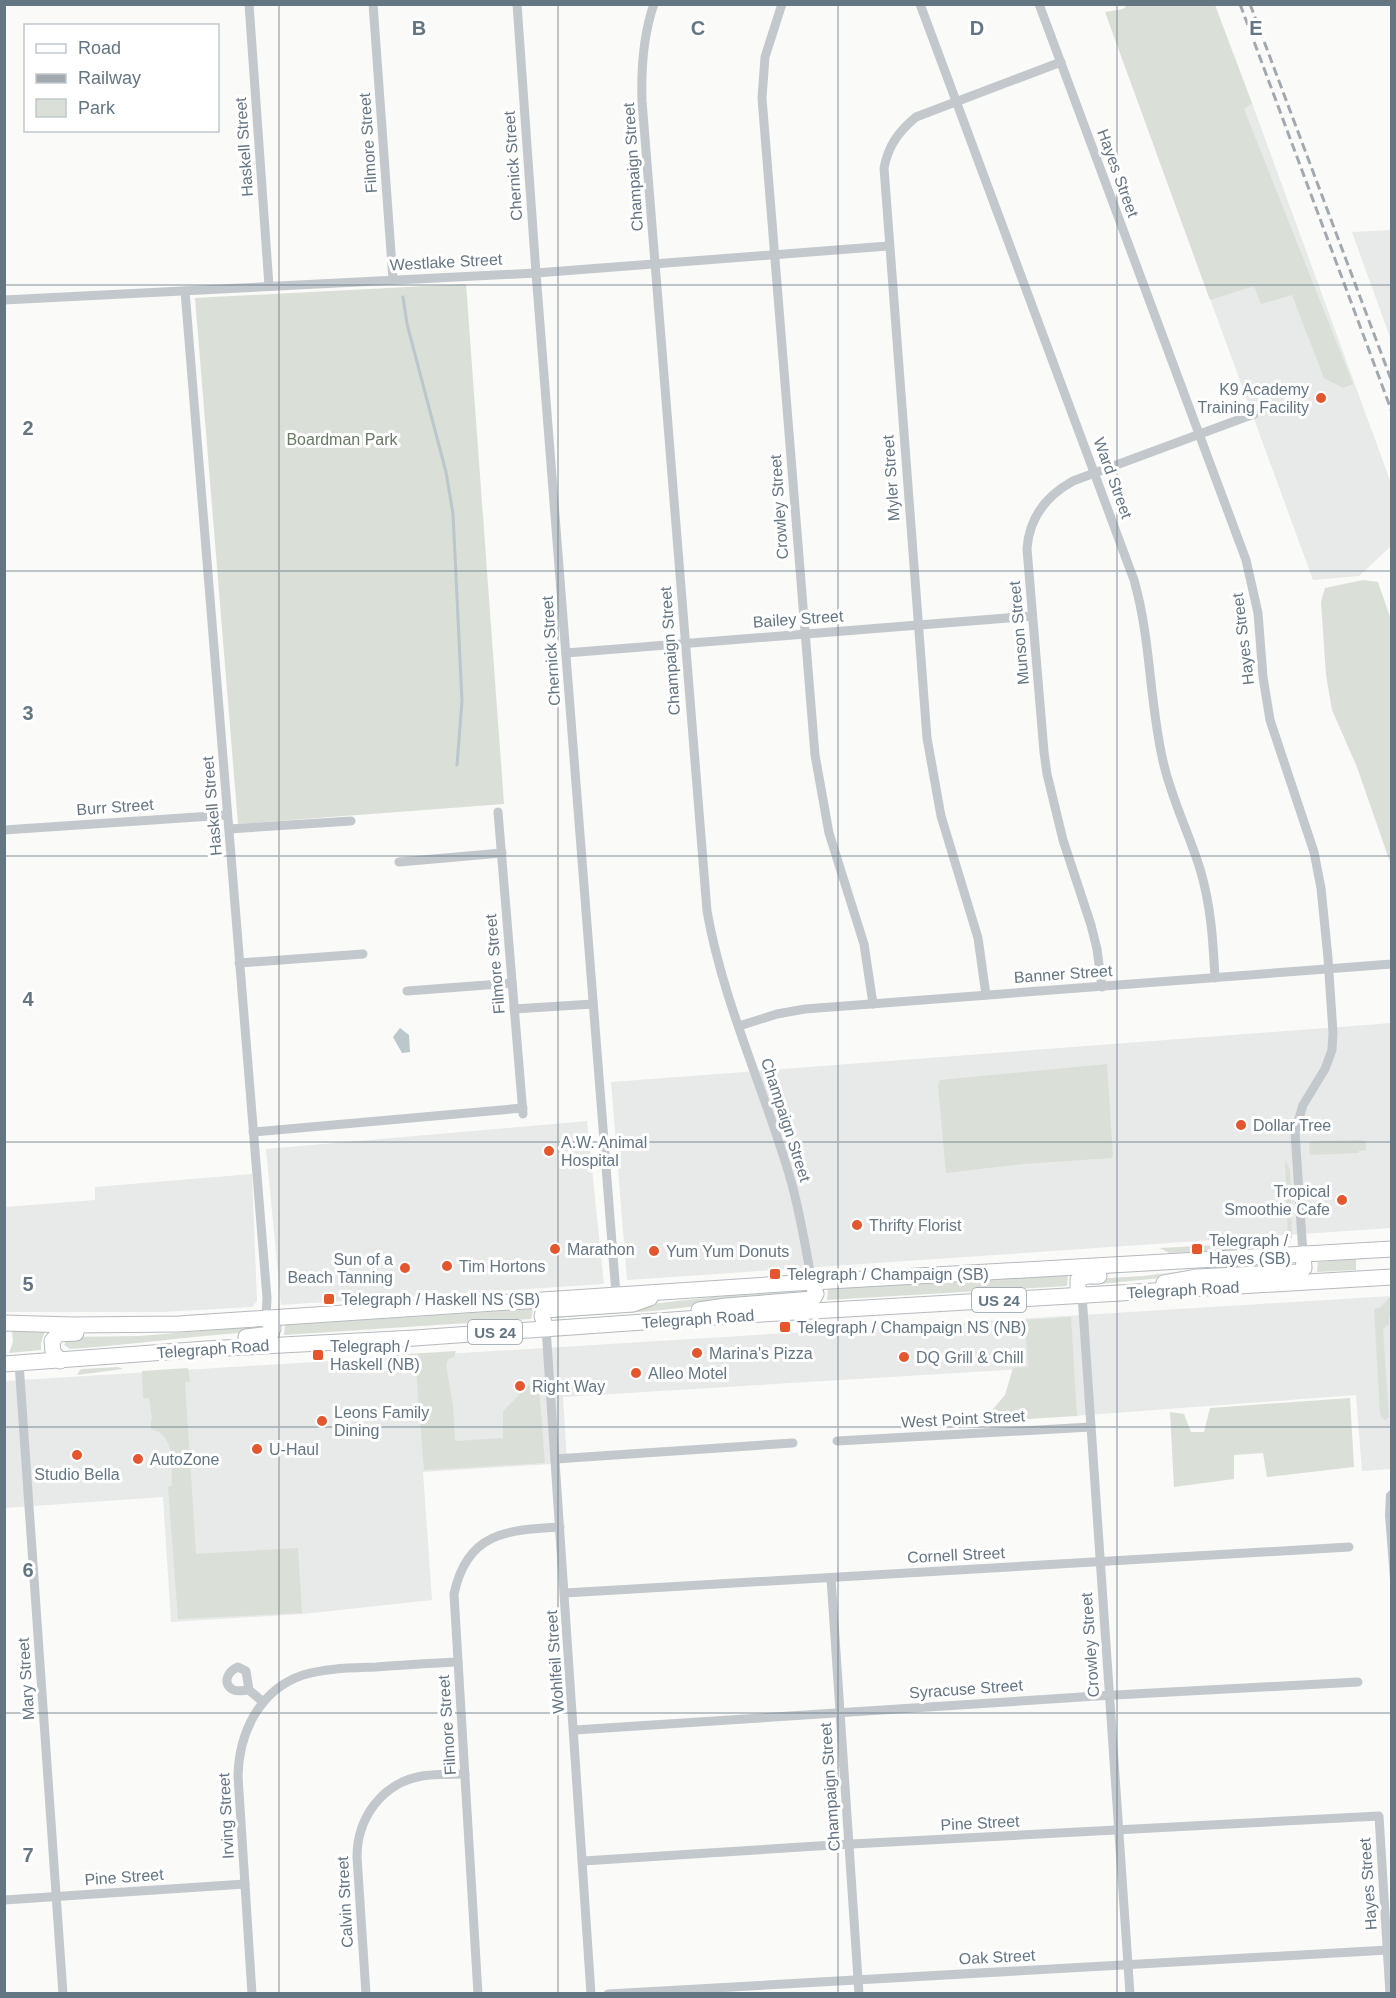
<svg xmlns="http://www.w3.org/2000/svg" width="1396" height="1998" font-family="Helvetica,sans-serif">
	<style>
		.built { fill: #e8e9e9 }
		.green { fill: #dadfd7 }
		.water { fill: #bbc7cb }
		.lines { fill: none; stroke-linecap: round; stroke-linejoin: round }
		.stream { stroke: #bbc7cb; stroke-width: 3 }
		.primary-casing { stroke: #b5babe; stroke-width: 17 }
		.street { stroke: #c3c8cc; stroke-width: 9 }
		.primary { stroke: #fff; stroke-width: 15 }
		.rail { stroke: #a2aab0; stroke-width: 3; stroke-dasharray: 9 4.5; stroke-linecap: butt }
		.grid { fill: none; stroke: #657683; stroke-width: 1.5; stroke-opacity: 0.55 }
		.poi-dot { fill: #e4572e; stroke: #fff; stroke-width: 2 }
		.labels { text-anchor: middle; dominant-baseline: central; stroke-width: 6; stroke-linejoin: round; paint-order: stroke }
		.shield { fill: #fff; stroke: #939fa8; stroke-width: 1.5 }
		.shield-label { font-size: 15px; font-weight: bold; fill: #657683 }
		.street-label { font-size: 16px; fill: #657683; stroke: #fff }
		.poi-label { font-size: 16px; fill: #657683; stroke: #fff; text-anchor: start }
		.park-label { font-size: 16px; fill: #687a64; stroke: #fff }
		.grid-label { font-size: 20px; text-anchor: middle; font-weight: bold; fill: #657683; stroke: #fff; stroke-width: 6; stroke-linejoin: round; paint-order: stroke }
	</style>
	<rect width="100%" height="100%" fill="#fafaf8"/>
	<g class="built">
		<polygon points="1252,103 1391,483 1391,546 1359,576 1313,580 1153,143"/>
		<polygon points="1391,230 1392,230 1391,340 1352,232"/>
		<polygon points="1391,1023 1391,1228 627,1280 611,1082"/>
		<polygon points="587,1121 604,1284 281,1305 266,1149"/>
		<polygon points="252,1174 257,1301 252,1307 164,1312 5,1312 5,1207 95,1200 95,1187"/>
		<polygon points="1391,1296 1391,1469 1362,1471 1356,1395 1074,1416 1071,1366 563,1397 567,1463 423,1472 432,1600 303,1614 171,1622 163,1497 5,1508 5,1381"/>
	</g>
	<g class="green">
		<polygon points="1127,5 1215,5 1252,103 1244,109 1353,384 1343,388 1324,378 1292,295 1261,304 1254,286 1210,300 1105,12 1123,9"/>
		<polygon points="466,284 504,804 238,824 195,298"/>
		<polygon points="1363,580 1378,582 1391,620 1391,865 1357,767 1332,710 1326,675 1321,602 1325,588"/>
		<polygon points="1107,1064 1113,1156 1111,1158 1023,1164 946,1173 938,1085 940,1080"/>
		<polygon points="1361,1140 1366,1141 1366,1150 1359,1151 1358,1153 1310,1155 1309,1143 1315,1141"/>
		<polygon points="1285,1160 1290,1170 1292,1238 1288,1238"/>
		<polygon points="1291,1241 1284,1247 1169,1253 1160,1248"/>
		<polygon points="1356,1259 1356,1270 1317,1272 1318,1262"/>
		<polygon points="1292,1263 1293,1265 1090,1285 1090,1283 1093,1279 1143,1276 1216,1267"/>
		<polygon points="1068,1275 1067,1286 827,1300 828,1289"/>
		<polygon points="806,1291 806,1294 653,1311 554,1318 554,1315 713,1297"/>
		<polygon points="1391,1296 1391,1317 1389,1317 1389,1324 1383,1329 1389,1417 1385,1420 1382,1418 1380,1414 1374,1309 1380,1308"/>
		<polygon points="533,1309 531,1319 284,1335 285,1325"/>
		<polygon points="1071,1317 1077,1416 982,1422 1005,1395 1013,1368 1028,1367 1025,1320"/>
		<path d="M262 1326V1330L257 1332C195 1335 133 1345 70 1349L64 1345 67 1340 73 1337 140 1336Z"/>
		<polygon points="12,1331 45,1331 41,1343 41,1350 9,1353 13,1342"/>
		<polygon points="456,1351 454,1357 448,1359 446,1365 453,1406 455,1441 503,1438 503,1411 538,1376 545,1463 424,1470 416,1368 409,1363 403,1362 404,1359 401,1356 396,1356 393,1360 393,1355"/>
		<polygon points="118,1367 123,1369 77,1375 80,1370 83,1369"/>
		<path d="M188 1368 190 1382H185L196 1554 298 1548 302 1613 178 1619 168 1487 172 1485C171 1465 176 1435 151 1429V1421L152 1419 149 1398H143L142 1373V1371Z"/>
		<polygon points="1350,1398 1354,1467 1267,1477 1263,1453 1234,1455 1234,1479 1174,1487 1170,1412 1184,1414 1191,1432 1204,1432 1210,1408"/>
	</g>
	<g class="water">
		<polygon points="400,1028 409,1035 410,1052 402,1053 393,1037"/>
		<polygon points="1391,1489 1391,1592 1385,1515 1386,1494"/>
	</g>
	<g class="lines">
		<polyline class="stream" points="403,297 407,324 446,472 453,514 462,701 457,765"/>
		<defs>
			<g id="primary">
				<polyline points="1164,1283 1197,1277 1299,1272 1304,1268 1303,1254"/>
				<polyline points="1082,1295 1078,1289 1078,1280 1086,1276 1099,1276"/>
				<polyline points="699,1310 726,1306 813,1299 816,1294 812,1282"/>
				<polyline points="4,1323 72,1325 179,1324 812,1282 1392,1249"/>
				<polyline points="546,1328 542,1316 544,1310 633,1304 650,1298"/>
				<polyline points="246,1337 271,1334 273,1328 266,1318"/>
				<polyline points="60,1361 53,1352 52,1341 58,1334 76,1333"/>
				<polyline points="4,1364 206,1349 415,1338 729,1316 1392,1277"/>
			</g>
		</defs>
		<use href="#primary" class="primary-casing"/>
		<g class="street">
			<polyline points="249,4 269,286"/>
			<polyline points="373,4 393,280"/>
			<polyline points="517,4 536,273 616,1294"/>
			<path d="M654 4C643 35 641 68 642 101L707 911C723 1002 763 1086 789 1174 800 1210 805 1246 812 1282"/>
			<polyline points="782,4 765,57 762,98 815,755 829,833 864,944 873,1004"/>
			<path d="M920 4 1134 580C1151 639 1149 701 1163 761 1171 798 1189 833 1200 869 1211 905 1213 941 1215 978"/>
			<polyline points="1039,4 1246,560 1258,613 1263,677 1270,720 1314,852 1321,888 1328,958 1333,1033 1332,1050 1325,1069 1303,1105 1295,1132 1303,1254"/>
			<polyline points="185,291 267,1298 266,1318"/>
			<polyline points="4,300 536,273 888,246"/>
			<polyline points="566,653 1032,616"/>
			<polyline points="498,812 523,1114"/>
			<polyline points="229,829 351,821"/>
			<polyline points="4,830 227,815"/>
			<polyline points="399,862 502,853"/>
			<polyline points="239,963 363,954"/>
			<path d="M1102 987 1097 949 1091 925 1063 840 1047 774 1044 752 1027 549C1029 518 1046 496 1073 481L1254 414"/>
			<polyline points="407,991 512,983"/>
			<path d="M986 995 978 938 941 816 927 738 884 168C888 146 899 131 916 117L1061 62"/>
			<polyline points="514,1009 593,1004"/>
			<polyline points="739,1026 777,1014 805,1009 1392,964"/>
			<polyline points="253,1132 523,1108"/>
			<polyline points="1082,1295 1130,1994"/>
			<polyline points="546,1328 591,1994"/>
			<polyline points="19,1363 63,1994"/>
			<polyline points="837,1441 1091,1427"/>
			<polyline points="555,1459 793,1443"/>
			<polyline points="831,1578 859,1994"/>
			<polyline points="565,1593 1349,1547"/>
			<path d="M249 1690 246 1671 238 1667C228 1671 221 1684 234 1690 238 1692 244 1690 249 1690L263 1702"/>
			<polyline points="575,1730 1097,1696 1358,1682"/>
			<polyline points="583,1861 833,1845 1379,1816 1390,1994"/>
			<polyline points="4,1900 245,1884"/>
			<path d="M252 1994 238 1776C239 1733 259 1690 303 1675 326 1668 351 1668 376 1667 403 1665 430 1663 458 1662"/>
			<path d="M366 1994 357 1857C357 1818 382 1783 422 1776 436 1774 451 1774 465 1774"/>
			<path d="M478 1994 454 1594C467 1532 507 1530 560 1527"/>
			<polyline points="608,1994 1388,1950"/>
		</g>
		<use href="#primary" class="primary"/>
		<g class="rail">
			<polyline points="1240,4 1392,412"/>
			<polyline points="1250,4 1392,382"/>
		</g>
	</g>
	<path class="grid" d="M279 4V1994M558 4V1994M838 4V1994M1117 4V1994M4 285H1392M4 571H1392M4 856H1392M4 1142H1392M4 1427H1392M4 1713H1392"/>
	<g class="poi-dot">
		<circle cx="1321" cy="398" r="6"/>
		<circle cx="1241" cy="1125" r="6"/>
		<circle cx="549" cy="1151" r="6"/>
		<circle cx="1342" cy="1200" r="6"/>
		<circle cx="857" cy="1225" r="6"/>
		<circle cx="555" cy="1249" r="6"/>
		<rect x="1191" y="1243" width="12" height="12" rx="3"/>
		<circle cx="654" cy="1251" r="6"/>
		<circle cx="447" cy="1266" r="6"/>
		<circle cx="405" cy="1268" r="6"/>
		<rect x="769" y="1268" width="12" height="12" rx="3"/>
		<rect x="323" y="1293" width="12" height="12" rx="3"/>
		<rect x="779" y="1321" width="12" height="12" rx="3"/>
		<circle cx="697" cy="1353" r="6"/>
		<rect x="312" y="1349" width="12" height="12" rx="3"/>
		<circle cx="904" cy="1357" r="6"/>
		<circle cx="636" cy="1373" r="6"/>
		<circle cx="520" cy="1386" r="6"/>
		<circle cx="322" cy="1421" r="6"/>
		<circle cx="257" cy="1449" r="6"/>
		<circle cx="77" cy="1455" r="6"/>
		<circle cx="138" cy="1459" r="6"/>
	</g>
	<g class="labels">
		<g class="shield">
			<rect x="972" y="1288" width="54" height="24" rx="4.5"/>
			<rect x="468" y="1320" width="54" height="24" rx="4.5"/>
		</g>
		<g class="shield-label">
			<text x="999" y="1300">US 24</text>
			<text x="495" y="1332">US 24</text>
		</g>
		<g class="street-label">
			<text transform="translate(368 143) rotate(-94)">Filmore Street</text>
			<text transform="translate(244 147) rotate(-94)">Haskell Street</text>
			<text transform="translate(513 166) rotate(-94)">Chernick Street</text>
			<text transform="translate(633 167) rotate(-94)">Champaign Street</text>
			<text transform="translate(1118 173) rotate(70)">Hayes Street</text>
			<text transform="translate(446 262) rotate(-3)">Westlake Street</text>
			<text transform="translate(891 478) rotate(-94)">Myler Street</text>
			<text transform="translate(1113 478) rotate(70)">Ward Street</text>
			<text transform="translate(779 507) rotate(-94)">Crowley Street</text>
			<text transform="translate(798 619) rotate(-4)">Bailey Street</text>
			<text transform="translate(1019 633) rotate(-95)">Munson Street</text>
			<text transform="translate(1243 639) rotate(-97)">Hayes Street</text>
			<text transform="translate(551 651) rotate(-94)">Chernick Street</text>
			<text transform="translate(670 651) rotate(-94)">Champaign Street</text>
			<text transform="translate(212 806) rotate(-95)">Haskell Street</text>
			<text transform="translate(115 807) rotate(-4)">Burr Street</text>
			<text transform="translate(495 964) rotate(-95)">Filmore Street</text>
			<text transform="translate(1063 974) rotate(-4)">Banner Street</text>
			<text transform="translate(786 1120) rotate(72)">Champaign Street</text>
			<text transform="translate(1183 1290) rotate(-3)">Telegraph Road</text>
			<text transform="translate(698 1319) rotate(-4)">Telegraph Road</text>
			<text transform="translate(213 1349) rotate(-4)">Telegraph Road</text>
			<text transform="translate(963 1419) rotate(-3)">West Point Street</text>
			<text transform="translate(956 1555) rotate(-3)">Cornell Street</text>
			<text transform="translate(1090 1645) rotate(-94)">Crowley Street</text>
			<text transform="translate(555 1662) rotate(-94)">Wohlfeil Street</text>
			<text transform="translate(26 1679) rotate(-94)">Mary Street</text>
			<text transform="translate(966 1689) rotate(-4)">Syracuse Street</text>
			<text transform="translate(447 1725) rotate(-94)">Filmore Street</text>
			<text transform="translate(830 1787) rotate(-94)">Champaign Street</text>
			<text transform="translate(226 1816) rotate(-93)">Irving Street</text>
			<text transform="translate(980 1823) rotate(-3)">Pine Street</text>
			<text transform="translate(124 1877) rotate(-4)">Pine Street</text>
			<text transform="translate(1368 1884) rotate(-94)">Hayes Street</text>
			<text transform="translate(345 1902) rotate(-93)">Calvin Street</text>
			<text transform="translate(997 1957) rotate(-3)">Oak Street</text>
		</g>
		<g class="poi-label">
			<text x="1309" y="389" text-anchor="end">K9 Academy<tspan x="1309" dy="18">Training Facility</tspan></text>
			<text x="1253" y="1125">Dollar Tree</text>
			<text x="561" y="1142">A.W. Animal<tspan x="561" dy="18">Hospital</tspan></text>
			<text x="1330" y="1191" text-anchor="end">Tropical<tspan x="1330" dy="18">Smoothie Cafe</tspan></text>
			<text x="869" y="1225">Thrifty Florist</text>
			<text x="1209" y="1240">Telegraph /<tspan x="1209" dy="18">Hayes (SB)</tspan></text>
			<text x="567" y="1249">Marathon</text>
			<text x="666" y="1251">Yum Yum Donuts</text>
			<text x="393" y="1259" text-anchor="end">Sun of a<tspan x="393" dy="18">Beach Tanning</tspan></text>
			<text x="459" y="1266">Tim Hortons</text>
			<text x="787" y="1274">Telegraph / Champaign (SB)</text>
			<text x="341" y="1299">Telegraph / Haskell NS (SB)</text>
			<text x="797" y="1327">Telegraph / Champaign NS (NB)</text>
			<text x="330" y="1346">Telegraph /<tspan x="330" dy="18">Haskell (NB)</tspan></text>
			<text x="709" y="1353">Marina's Pizza</text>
			<text x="916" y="1357">DQ Grill &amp; Chill</text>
			<text x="648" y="1373">Alleo Motel</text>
			<text x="532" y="1386">Right Way</text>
			<text x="334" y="1412">Leons Family<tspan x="334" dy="18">Dining</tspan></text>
			<text x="269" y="1449">U-Haul</text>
			<text x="150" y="1459">AutoZone</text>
			<text x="77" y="1474" text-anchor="middle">Studio Bella</text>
		</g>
		<g class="park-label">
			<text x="342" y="439">Boardman Park</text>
		</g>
	</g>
	<g class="grid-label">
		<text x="419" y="35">B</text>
		<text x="698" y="35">C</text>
		<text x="977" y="35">D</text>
		<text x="1256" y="35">E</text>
		<text x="28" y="435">2</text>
		<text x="28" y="720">3</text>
		<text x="28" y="1006">4</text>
		<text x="28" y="1291">5</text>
		<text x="28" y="1577">6</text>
		<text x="28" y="1862">7</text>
	</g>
	<rect width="1396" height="1998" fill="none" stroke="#657683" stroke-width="12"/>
	<rect x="24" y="24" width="195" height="108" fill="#ffffff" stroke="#c1c8cd" stroke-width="1.5"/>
	<rect x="36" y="44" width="30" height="9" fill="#ffffff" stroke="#c1c8cd" stroke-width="1.5"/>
	<text x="78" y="54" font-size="18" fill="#657683">Road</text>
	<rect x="36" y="74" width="30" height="9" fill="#a2aab0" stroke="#c1c8cd" stroke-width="1.5"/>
	<text x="78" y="84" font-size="18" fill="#657683">Railway</text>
	<rect x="36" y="99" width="30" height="18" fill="#dadfd7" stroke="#c1c8cd" stroke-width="1.5"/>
	<text x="78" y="114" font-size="18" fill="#657683">Park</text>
</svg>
